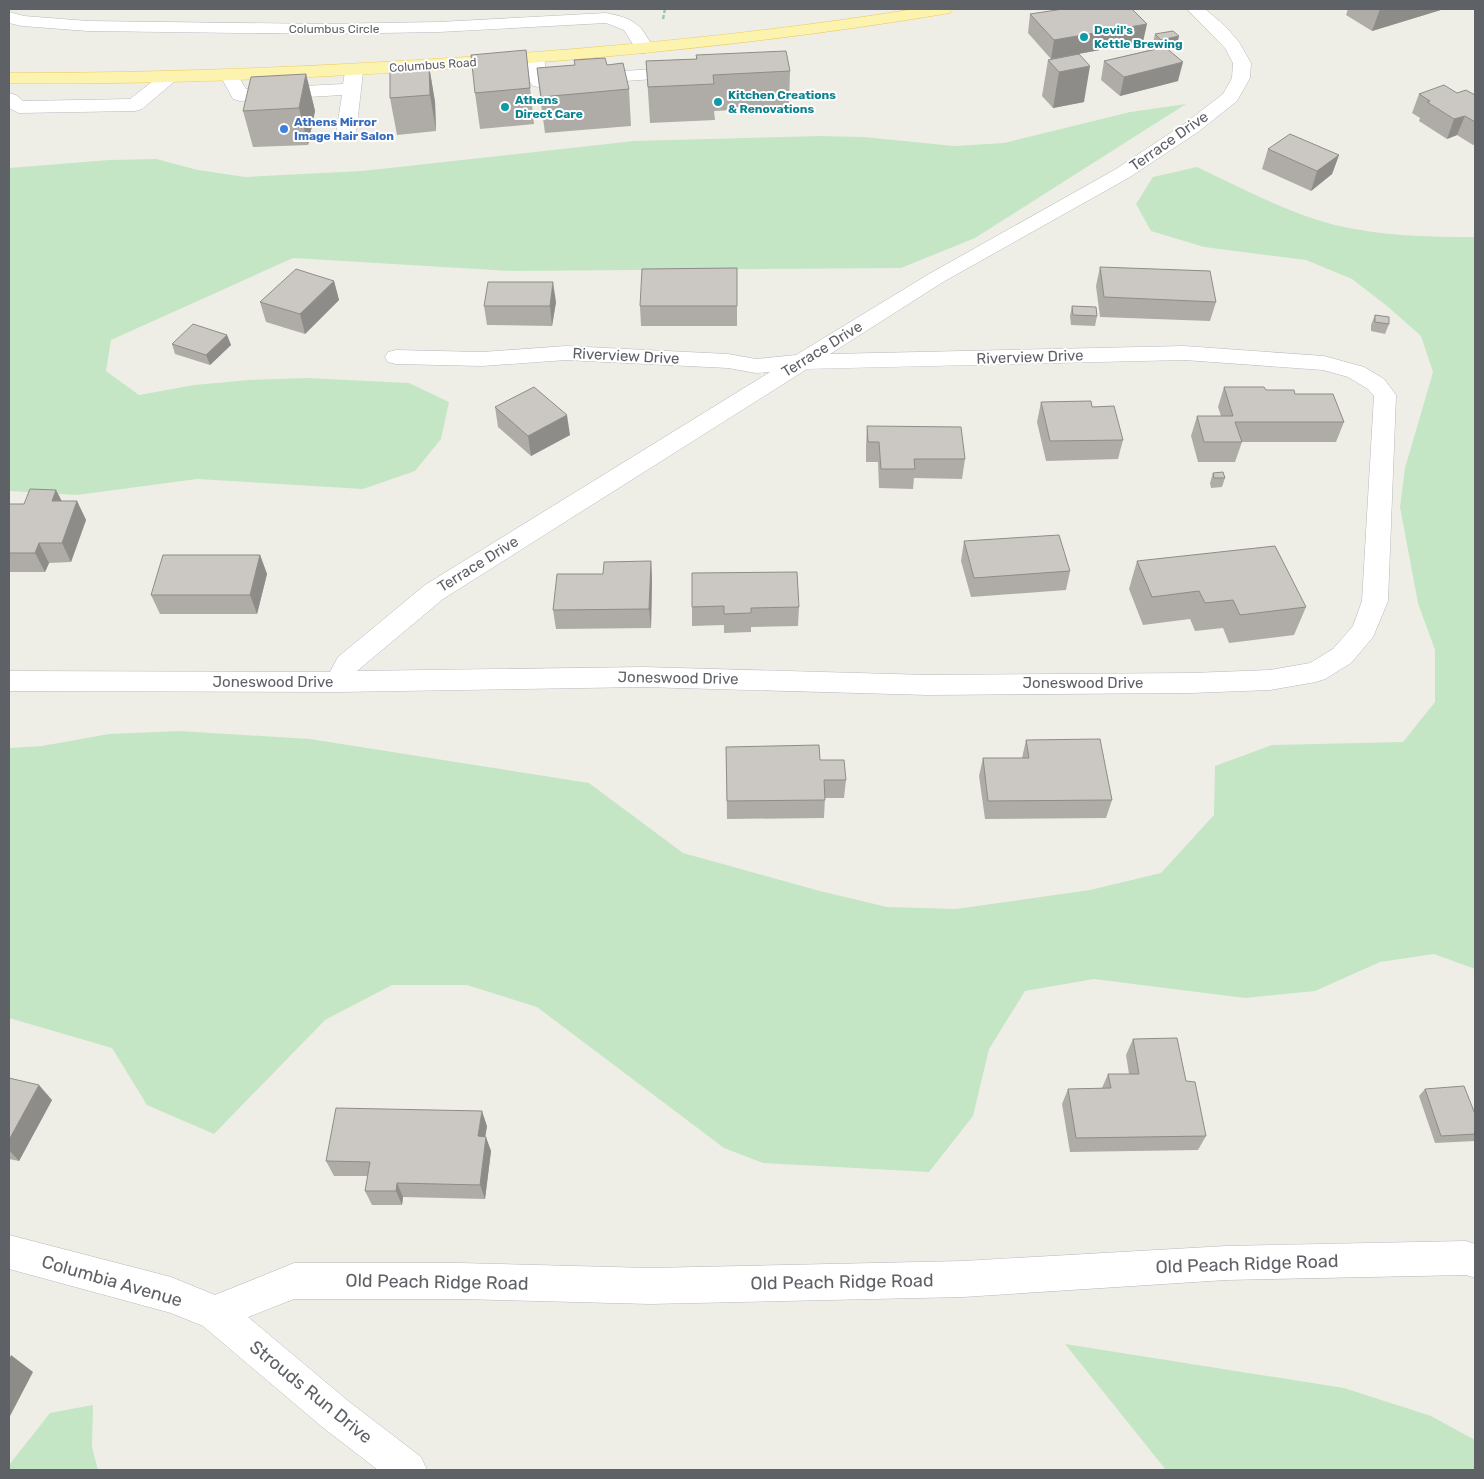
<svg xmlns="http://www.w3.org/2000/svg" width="1484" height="1479" font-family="Rubik,sans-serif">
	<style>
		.green { fill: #c4e6c5 }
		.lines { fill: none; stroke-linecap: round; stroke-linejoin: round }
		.minor-casing { stroke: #b6b8bc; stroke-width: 1 }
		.major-casing { stroke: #edcc62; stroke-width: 1 }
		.path { stroke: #9dc6ab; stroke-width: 2.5; stroke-dasharray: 4 2; stroke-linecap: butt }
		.minor { fill: #fff; fill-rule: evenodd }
		.major { fill: #fcf3ae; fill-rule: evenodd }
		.wall { fill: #afaca8 }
		.shaded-wall { fill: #8e8c88 }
		.building { fill: #cbc8c3; stroke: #8e8c88 }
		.culture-dot { fill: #0f9aa8; stroke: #fff; stroke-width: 2 }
		.shop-dot { fill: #3f7fe0; stroke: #fff; stroke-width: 2 }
		.labels { text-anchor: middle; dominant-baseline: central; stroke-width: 4; stroke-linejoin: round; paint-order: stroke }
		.far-street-label { font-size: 12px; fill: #5e6166; stroke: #fff }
		.far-culture-label { font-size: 12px; font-weight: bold; fill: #0d838f; stroke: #fff; text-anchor: start }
		.far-shop-label { font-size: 12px; font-weight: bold; fill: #366cbe; stroke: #fff; text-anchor: start }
		.street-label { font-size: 15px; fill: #5e6166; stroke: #fff }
		.near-street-label { font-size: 18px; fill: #5e6166; stroke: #fff }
	</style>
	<rect width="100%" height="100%" fill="#efeee6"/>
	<g class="green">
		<polygon points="1186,104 975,238 901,268 511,271 293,258 111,340 106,371 139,395 194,385 249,380 306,378 409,383 449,402 441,439 415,471 363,489 197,479 77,495 9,491 9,168 109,160 156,159 198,170 245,177 362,171 634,141 820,136 864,137 954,146 1004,143 1130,112"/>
		<path d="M1197 167C1241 188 1284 211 1331 224 1378 236 1427 237 1475 237V969L1434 954 1380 962 1315 991 1245 998 1094 979 1025 991 989 1049 973 1116 929 1172 763 1163 724 1148 537 1007 467 985H392L325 1020 214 1134 147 1105 112 1048 9 1018V748L42 746 109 734 179 731 310 739 589 783 683 853 820 891 887 907 956 909 1090 890 1161 873 1214 815 1215 766 1272 745 1403 742 1435 702V650L1418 603 1400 507 1405 468 1433 372 1421 336 1387 306 1352 279 1306 260 1204 247 1151 231 1136 204 1153 177Z"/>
		<polygon points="1065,1344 1344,1388 1431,1416 1475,1440 1475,1470 1166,1470"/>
		<polygon points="93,1405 92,1447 98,1470 9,1470 9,1465 50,1413"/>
	</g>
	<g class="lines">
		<defs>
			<g id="minor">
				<path d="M1187 9H1205L1225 26 1239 42 1251 63 1250 78 1237 101 1198 132 1130 177 943 282 830 354 1184 346 1324 356 1364 367 1384 379 1396 395 1388 601 1373 637 1351 663 1325 679 1316 682 1270 690 1191 693 928 695 643 687 339 692 9 691V671L330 672 338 657 425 585 770 372 756 373 728 368 566 360 482 366 396 364 388 362 385 357 388 352 396 350 482 352 566 346 728 354 756 359 796 355 929 274 1116 169 1184 124 1223 94 1232 78 1233 63 1225 48ZM1184 360 1323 370 1348 377 1368 389 1374 396 1362 601 1353 626 1333 649 1310 663 1270 670 1191 673 928 675 643 667 357 671 443 599 807 369Z"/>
				<path d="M9 12 24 16 88 21 323 24 439 22 606 13C632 18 641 23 653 48L650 52 644 53 638 52 624 30 606 23 439 32 323 34 88 31 22 26 9 23Z"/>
				<polygon points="535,53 541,54 544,58 547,76 654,69 660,70 663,74 660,78 654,79 539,87 533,86 530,82 526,58 529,54"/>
				<polygon points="354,67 360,68 363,72 356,134 353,138 346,140 339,138 336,134 342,95 240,101 233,99 220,75 223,71 229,70 235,71 246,89 343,84 345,72 348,68"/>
				<polygon points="169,72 175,73 178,77 175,81 142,109 135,111 19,113 9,108 9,93 16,95 23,101 130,99 163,73"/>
				<polygon points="9,1235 171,1277 215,1295 294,1263 460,1263 650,1268 963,1261 1226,1246 1466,1241 1475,1244 1475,1278 1466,1275 1226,1280 963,1297 650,1304 460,1299 294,1299 248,1317 347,1400 421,1457 427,1470 378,1470 321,1426 203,1326 171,1313 9,1269"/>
			</g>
			<path id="major" d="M914 9H953L950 13 944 14C771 43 598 59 424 71 286 79 147 85 9 83V73C161 73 313 67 465 57 615 47 765 33 914 9Z"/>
		</defs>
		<use href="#minor" class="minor-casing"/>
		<use href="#major" class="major-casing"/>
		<polyline class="path" points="663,19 665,9"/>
		<use href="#minor" class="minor"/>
		<use href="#major" class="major"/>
	</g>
	<g class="wall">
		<polygon points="1348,9 1444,9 1372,31 1346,15"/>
		<polygon points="1030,14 1143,42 1051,59 1028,33"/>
		<polygon points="1155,34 1177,46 1166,48 1178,81 1120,96 1101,80 1104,61 1158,48 1153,43"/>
		<polygon points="526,50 534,124 480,129 475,93"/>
		<polygon points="1079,54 1084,102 1053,108 1042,96 1048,60"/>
		<polygon points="696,55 790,71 789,107 714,111 715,120 650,123 646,61 696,59"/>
		<polygon points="575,65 607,65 629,89 631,126 545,133 541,104 537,68"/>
		<polygon points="429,66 435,102 436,131 397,135 390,98"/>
		<polygon points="306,74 315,111 308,145 253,147 243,111"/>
		<polygon points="1457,93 1475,95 1475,144 1473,145 1457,135 1447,139 1419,121 1420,118 1412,113 1419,94"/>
		<polygon points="1268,149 1339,155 1332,174 1311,191 1262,169"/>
		<polygon points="1100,267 1216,302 1210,321 1100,317 1096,286"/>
		<polygon points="737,268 737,326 641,326 640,306"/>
		<polygon points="334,281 339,300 305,334 266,322 260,302"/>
		<polygon points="556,302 552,326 487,325 484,306"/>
		<polygon points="1072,306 1097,316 1095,326 1071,325 1070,316"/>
		<polygon points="1375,315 1389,324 1385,334 1371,331 1371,325"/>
		<polygon points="227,335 231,345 210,365 175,354 172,344"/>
		<polygon points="1224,387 1266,390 1295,394 1344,422 1336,442 1242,442 1235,462 1198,462 1191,436 1197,416 1221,416 1218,407"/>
		<polygon points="1041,402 1092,407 1123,440 1118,459 1046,461 1037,422"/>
		<polygon points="495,407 570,435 531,456 498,427"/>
		<polygon points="867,426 965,459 962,479 914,478 913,489 879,488 878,462 866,462 866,446"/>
		<polygon points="1213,473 1225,478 1222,487 1211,488 1210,483"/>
		<polygon points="62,501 77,501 86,520 71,562 49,563 45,572 10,572 9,570 9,504 24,504"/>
		<polygon points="964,541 1070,571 1066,590 971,597 961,561"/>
		<polygon points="260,555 267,574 257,614 160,614 151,595"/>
		<polygon points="651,561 652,580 651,628 556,629 553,610 603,574"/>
		<polygon points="1137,561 1306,607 1294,635 1229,643 1223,628 1195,631 1190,619 1143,625 1129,589"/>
		<polygon points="692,573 799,607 798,626 751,627 751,632 724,633 724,625 692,626"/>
		<polygon points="1026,740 1112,800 1106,818 985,819 979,776 983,758 1022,758"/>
		<polygon points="726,747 820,760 846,780 844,798 825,798 824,818 727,819"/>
		<polygon points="1133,1039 1186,1081 1206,1136 1198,1150 1070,1152 1062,1104 1068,1089 1102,1088 1108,1074 1129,1074 1126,1055"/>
		<polygon points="9,1078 52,1100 19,1161 9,1159"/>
		<polygon points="1425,1089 1475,1114 1475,1141 1435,1143 1419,1096"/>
		<polygon points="487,1126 485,1137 491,1151 485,1199 403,1197 402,1205 372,1205 365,1191 368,1176 334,1176 326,1161"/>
	</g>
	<g class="shaded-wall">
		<polygon points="1380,9 1444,9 1372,31"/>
		<polygon points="1147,24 1143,42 1051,59 1054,40"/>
		<polygon points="1179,36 1177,46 1159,49 1161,40"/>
		<polygon points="1183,62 1178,81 1120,96 1124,77"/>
		<polygon points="429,66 435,102 436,131 430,95"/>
		<polygon points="1090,66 1084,102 1053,108 1059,72"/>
		<polygon points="306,74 315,111 308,145 299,108"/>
		<polygon points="1465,116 1457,135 1447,139 1454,119"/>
		<polygon points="1339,155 1332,174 1311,191 1317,171"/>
		<polygon points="334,281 339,300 305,334 300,314"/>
		<polygon points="553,282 556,302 552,326 550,306"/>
		<polygon points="227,335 231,345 210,365 206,355"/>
		<polygon points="567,415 570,435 531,456 528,436"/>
		<polygon points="56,490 66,509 52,501"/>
		<polygon points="77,501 86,520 71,562 62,543"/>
		<polygon points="39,543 49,563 45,572 35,553"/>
		<polygon points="260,555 267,574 257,614 250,595"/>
		<polygon points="651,561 652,580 651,628 649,609"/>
		<polygon points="39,1085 52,1100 19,1161 9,1150 9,1140"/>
		<polygon points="482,1111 487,1126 483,1151 478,1136"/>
		<polygon points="486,1137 491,1151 485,1199 480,1185"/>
		<polygon points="397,1183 403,1197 402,1205 396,1191"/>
		<polygon points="11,1355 33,1372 9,1418 9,1360"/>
	</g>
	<g class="building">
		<polygon points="1063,9 1132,9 1147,24 1054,40 1030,14"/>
		<polygon points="1173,31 1179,36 1161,40 1155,34"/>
		<polygon points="1165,47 1183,62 1124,77 1104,61"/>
		<polygon points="526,50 530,88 475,93 471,55"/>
		<polygon points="786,51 790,71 713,75 714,84 648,87 646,61 697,59 696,55"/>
		<polygon points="1079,54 1090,66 1059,72 1048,60"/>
		<polygon points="605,58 607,65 623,63 629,89 541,97 537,68 575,65 574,60"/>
		<polygon points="429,66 430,95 390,98 390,68"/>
		<polygon points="306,74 299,108 243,111 251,77"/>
		<polygon points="1444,85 1457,93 1466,90 1475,95 1475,122 1465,116 1454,119 1427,102 1430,101 1419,94"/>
		<polygon points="1290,134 1339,155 1317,171 1268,149"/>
		<polygon points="1100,267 1210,271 1216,302 1104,297"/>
		<polygon points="737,268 737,306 640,306 642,269"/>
		<polygon points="296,269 334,281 300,314 260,302"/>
		<polygon points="488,282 553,282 550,306 484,306"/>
		<polygon points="1072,306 1096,307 1097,316 1073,315"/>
		<polygon points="1375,315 1389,317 1389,324 1375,322"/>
		<polygon points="193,324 227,335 206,355 172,344"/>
		<polygon points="534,387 567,415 528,436 495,407"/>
		<polygon points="1224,387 1264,387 1266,390 1294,390 1295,394 1333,394 1344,422 1235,422 1242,442 1204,442 1197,416 1233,416"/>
		<polygon points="1091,401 1092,407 1114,406 1123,440 1050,441 1041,402"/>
		<polygon points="867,426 961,427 965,459 914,459 915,469 881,469 879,442 868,442"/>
		<polygon points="1223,472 1225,478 1214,478 1213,473"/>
		<polygon points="30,489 56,490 52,501 77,501 62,543 39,543 35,553 9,553 9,504 24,504"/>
		<polygon points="1059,535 1070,571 974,578 964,541"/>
		<polygon points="1275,546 1306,607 1240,615 1233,600 1205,603 1199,591 1152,597 1137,561"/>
		<polygon points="163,555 260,555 250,595 151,595"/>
		<polygon points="651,561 649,609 553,610 557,574 603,574 604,562"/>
		<polygon points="797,572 799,607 751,608 751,613 724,614 724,606 692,607 692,573"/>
		<polygon points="1100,739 1112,800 988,801 983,758 1029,758 1026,740"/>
		<polygon points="819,745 820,760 844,760 846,780 824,780 825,800 727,801 726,747"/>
		<polygon points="1177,1038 1186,1081 1195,1082 1206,1136 1076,1138 1068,1089 1111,1088 1108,1074 1139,1074 1133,1039"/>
		<polygon points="9,1078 39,1085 9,1140"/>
		<polygon points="1464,1086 1475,1114 1475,1134 1441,1136 1425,1089"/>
		<polygon points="336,1108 482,1111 478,1136 486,1137 480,1185 397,1183 396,1191 365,1191 370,1162 326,1161"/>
	</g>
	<g class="culture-dot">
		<circle cx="1084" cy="37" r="5"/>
		<circle cx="718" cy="102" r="5"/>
		<circle cx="505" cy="107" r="5"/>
	</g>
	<circle class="shop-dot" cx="284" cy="129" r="5"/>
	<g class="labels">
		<g class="far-street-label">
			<text x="334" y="29">Columbus Circle</text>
			<text transform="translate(433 65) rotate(-4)">Columbus Road</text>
		</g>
		<g class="far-culture-label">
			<text x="1094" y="30">Devil's<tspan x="1094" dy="14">Kettle Brewing</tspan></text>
			<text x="728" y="95">Kitchen Creations<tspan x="728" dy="14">&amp; Renovations</tspan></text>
			<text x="515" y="100">Athens<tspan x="515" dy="14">Direct Care</tspan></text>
		</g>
		<g class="far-shop-label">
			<text x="294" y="122">Athens Mirror<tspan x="294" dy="14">Image Hair Salon</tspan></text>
		</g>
		<g class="street-label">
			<text transform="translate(1169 141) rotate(-35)">Terrace Drive</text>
			<text transform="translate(822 349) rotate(-32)">Terrace Drive</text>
			<text transform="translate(626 356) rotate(3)">Riverview Drive</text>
			<text transform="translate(1030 357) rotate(-2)">Riverview Drive</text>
			<text transform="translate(478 564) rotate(-32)">Terrace Drive</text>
			<text transform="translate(678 678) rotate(1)">Joneswood Drive</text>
			<text x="273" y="682">Joneswood Drive</text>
			<text x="1083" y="683">Joneswood Drive</text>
		</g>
		<g class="near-street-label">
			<text transform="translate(1247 1264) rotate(-2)">Old Peach Ridge Road</text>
			<text transform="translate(112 1281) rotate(16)">Columbia Avenue</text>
			<text transform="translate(437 1282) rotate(1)">Old Peach Ridge Road</text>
			<text transform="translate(842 1282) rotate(-1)">Old Peach Ridge Road</text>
			<text transform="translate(311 1392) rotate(39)">Strouds Run Drive</text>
		</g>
	</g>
	<rect width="1484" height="1479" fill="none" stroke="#5e6166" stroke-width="20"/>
</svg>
